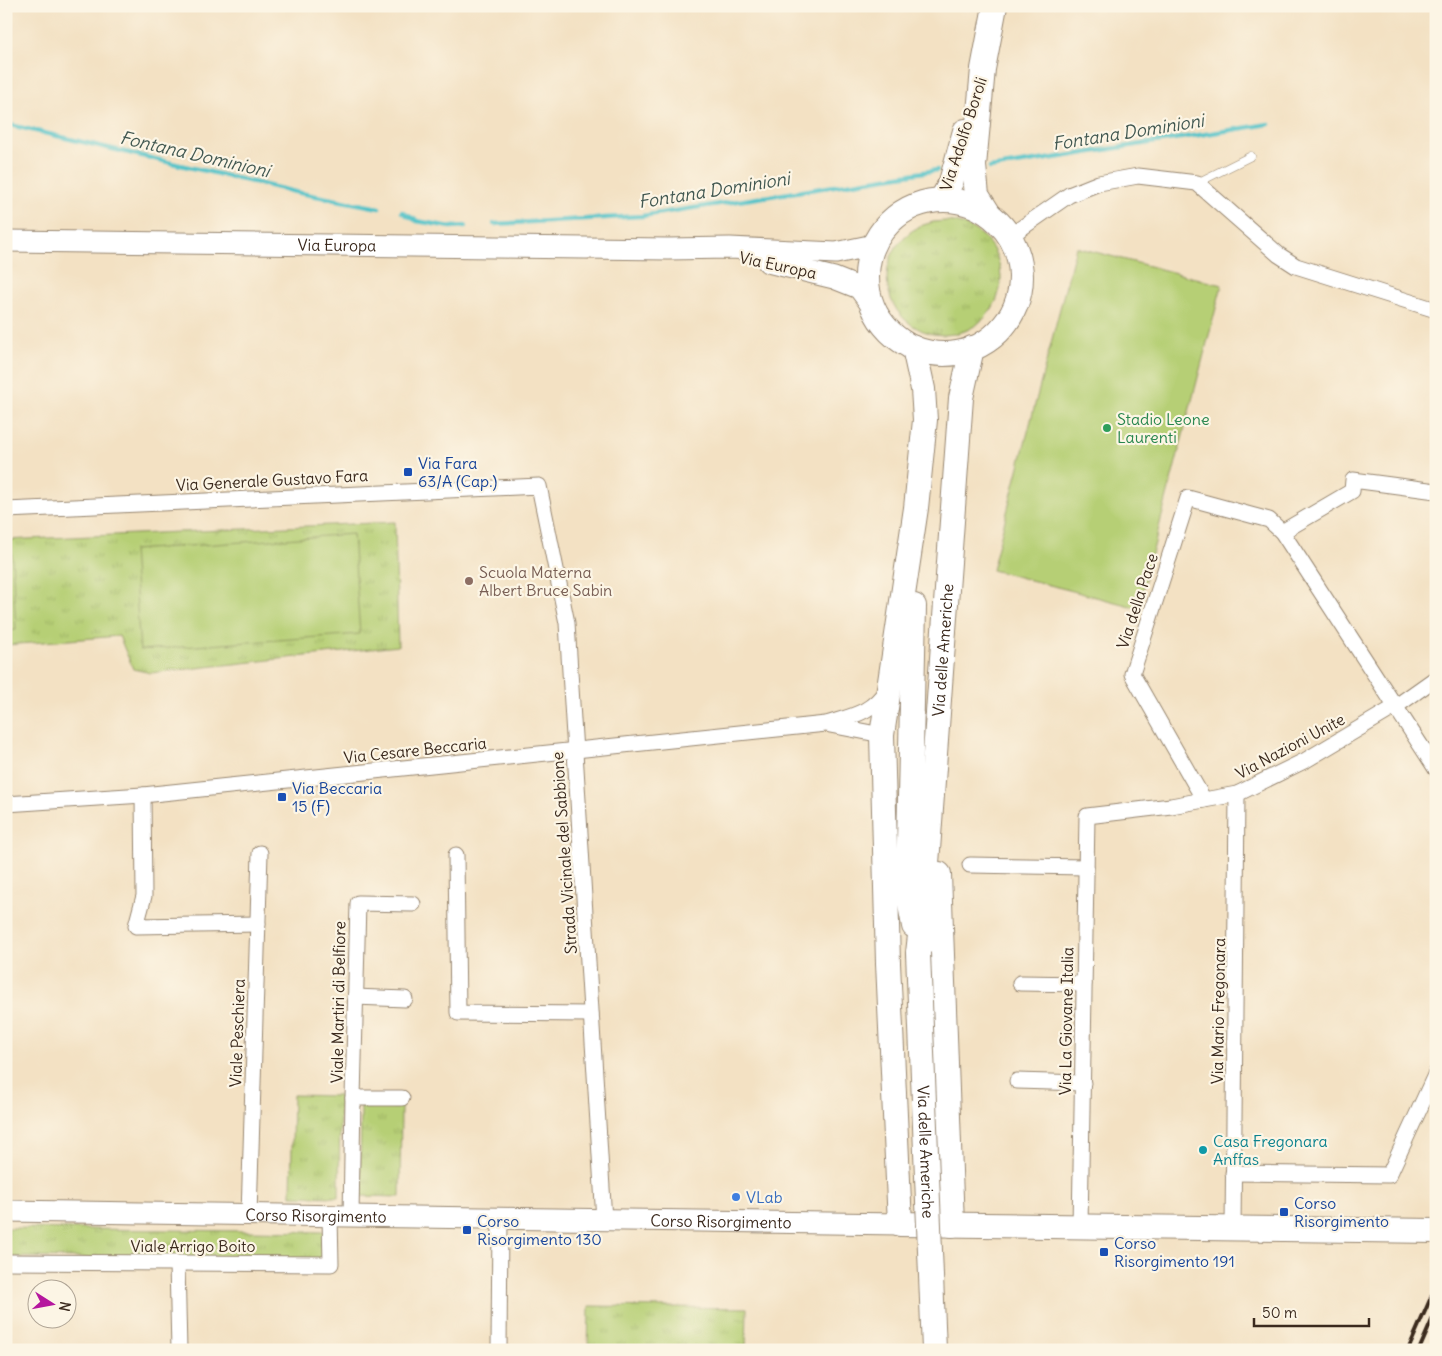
<svg xmlns="http://www.w3.org/2000/svg" width="1442" height="1356" font-family="Delius,sans-serif">
	<style>
		.grass { fill: url(#grass-tufts); stroke: #787c49 }
		.pitch { fill: #b6cf74; stroke: #787c49 }
		.lines { fill: none; stroke-linecap: round; stroke-linejoin: round }
		.stream { stroke: #53c2c8; stroke-width: 4.5 }
		.lane-casing { stroke: #978670; stroke-width: 9 }
		.street-casing { stroke: #978670; stroke-width: 17 }
		.secondary-casing { stroke: #978670; stroke-width: 23 }
		.primary-casing { stroke: #978670; stroke-width: 26 }
		.lane { stroke: #fff; stroke-width: 8 }
		.street { stroke: #fff; stroke-width: 15 }
		.secondary { stroke: #fff; stroke-width: 21 }
		.primary { stroke: #fff; stroke-width: 24 }
		.rail { stroke: #3b2a1e; stroke-width: 4 }
		.primary-bridge-casing { stroke: #978670; stroke-width: 26; stroke-linecap: butt }
		.primary-bridge { stroke: #fff; stroke-width: 24 }
		.leisure-dot { fill: #2e9e5b; stroke: #fcf5e5; stroke-width: 2 }
		.transit-dot { fill: #1a4fb4; stroke: #fcf5e5; stroke-width: 2 }
		.education-dot { fill: #8d6e63; stroke: #fcf5e5; stroke-width: 2 }
		.culture-dot { fill: #0f9aa8; stroke: #fcf5e5; stroke-width: 2 }
		.shop-dot { fill: #3f7fe0; stroke: #fcf5e5; stroke-width: 2 }
		.labels { text-anchor: middle; dominant-baseline: central; stroke-width: 4.5; stroke-linejoin: round; paint-order: stroke }
		.street-label { font-size: 16px; fill: #3b2a1e; stroke: #fcf5e5 }
		.leisure-label { font-size: 16px; fill: #27864d; stroke: #fcf5e5; text-anchor: start }
		.transit-label { font-size: 16px; fill: #164399; stroke: #fcf5e5; text-anchor: start }
		.education-label { font-size: 16px; fill: #785e54; stroke: #fcf5e5; text-anchor: start }
		.culture-label { font-size: 16px; fill: #0d838f; stroke: #fcf5e5; text-anchor: start }
		.shop-label { font-size: 16px; fill: #366cbe; stroke: #fcf5e5; text-anchor: start }
		.water-label { font-size: 18px; font-style: italic; fill: #425851; stroke: #fcf5e5 }
	</style>
	<defs>
		<pattern id="grass-tufts" width="24" height="20" patternUnits="userSpaceOnUse" patternTransform="scale(1.25)"><rect width="24" height="20" fill="#b6cf74"/><path d="M3 7l-1-3M5 7V3M7 7l1-3M15 17l-1-3M17 17v-4M19 17l1-3" fill="none" stroke="#9db264"/></pattern>
	</defs>
	<rect width="100%" height="100%" fill="#fcf5e5"/>
	<filter id="ink" filterUnits="userSpaceOnUse"><feTurbulence type="fractalNoise" baseFrequency=".02" numOctaves="2"/><feDisplacementMap in="SourceGraphic" scale="10" xChannelSelector="R" yChannelSelector="G"/><feConvolveMatrix kernelMatrix="1 2 1 2 8 2 1 2 1" color-interpolation-filters="sRGB"/></filter>
	<filter id="wash" filterUnits="userSpaceOnUse"><feTurbulence type="fractalNoise" baseFrequency=".0096" numOctaves="4" result="noise"/><feDisplacementMap in="SourceGraphic" scale="20" xChannelSelector="R" yChannelSelector="G"/><feGaussianBlur stdDeviation="1.12" result="paint"/><feColorMatrix in="noise" values="0 0 0 0 0 0 0 0 0 0 0 0 0 0 0 0 0 1.4 0 .05"/><feComposite in="paint" operator="in"/></filter>
	<g filter="url(#wash)">
		<rect width="100%" height="100%" fill="#f3e1c3"/>
		<g class="grass">
			<circle cx="944" cy="278" r="57"/>
			<polygon points="395,522 398,646 151,673 133,669 119,636 6,645 6,540"/>
			<polygon points="293,1095 340,1096 339,1197 291,1196"/>
			<polygon points="361,1106 401,1106 400,1197 360,1196"/>
			<polygon points="6,1228 325,1232 326,1254 320,1261 6,1257"/>
			<polygon points="589,1306 747,1308 746,1350 588,1350"/>
		</g>
		<g class="pitch">
			<polygon points="1076,247 1222,285 1138,608 992,570"/>
			<polygon points="353,534 360,634 140,650 133,550"/>
			<polygon points="6,540 11,540 16,630 6,631"/>
		</g>
		<g class="lines">
			<g class="stream">
				<polyline points="6,124 295,192 379,208"/>
				<polyline points="990,168 1269,124"/>
				<polyline points="402,212 417,221 451,227 466,226"/>
				<polyline points="494,224 642,216 937,170"/>
			</g>
		</g>
	</g>
	<g filter="url(#ink)">
		<g class="lines">
			<defs>
				<polyline id="lane" points="1197,183 1251,156"/>
				<g id="street">
					<polyline points="1010,236 1069,195 1099,183 1138,176 1197,183 1279,255 1296,266 1436,310"/>
					<polyline points="6,510 539,486 567,623 604,1220"/>
					<polyline points="1282,532 1352,491 1353,480 1436,491"/>
					<polyline points="830,725 882,735"/>
					<polyline points="143,795 144,896 136,926 258,924"/>
					<polyline points="1204,800 1132,674 1188,498 1269,520 1282,532 1436,769"/>
					<path d="M6 804 143 795 826 724C852 716 872 713 887 689"/>
					<polyline points="456,855 458,1013 591,1014"/>
					<polyline points="970,865 1086,867"/>
					<polyline points="1020,983 1084,984"/>
					<polyline points="355,997 405,999"/>
					<polyline points="1017,1081 1083,1083"/>
					<polyline points="353,1098 358,903 413,904"/>
					<polyline points="1233,1173 1389,1175 1436,1073"/>
					<polyline points="249,1215 260,853"/>
					<polyline points="351,1216 353,1098 402,1098"/>
					<polyline points="1080,1227 1087,816 1171,806 1237,794 1306,760 1395,707 1436,678"/>
					<polyline points="1233,1229 1237,794"/>
					<polyline points="6,1262 331,1264 330,1216"/>
					<polyline points="177,1263 179,1350"/>
					<polyline points="499,1350 500,1218"/>
				</g>
				<g id="secondary">
					<path id="s1" d="M6 241 668 249 730 248 836 253 874 245"/>
					<polyline points="768,262 834,278 859,288 875,310"/>
					<path id="s2" d="M6 1211 900 1224"/>
				</g>
				<g id="primary">
					<polyline points="942,199 951,182 965,131"/>
					<circle cx="944" cy="277" r="77"/>
					<polyline points="989,214 977,195 974,166 983,69 995,6"/>
					<polyline points="914,348 923,389 925,420 916,508 882,735 888,963 900,1224 1436,1231"/>
					<polyline points="939,874 952,1225"/>
					<polyline points="914,926 908,893 914,606"/>
					<path id="s3" d="M918 953 925 891 961 398 972 348"/>
				</g>
			</defs>
			<use href="#lane" class="lane-casing"/>
			<use href="#street" class="street-casing"/>
			<use href="#secondary" class="secondary-casing"/>
			<use href="#primary" class="primary-casing"/>
			<use href="#lane" class="lane"/>
			<use href="#street" class="street"/>
			<use href="#secondary" class="secondary"/>
			<use href="#primary" class="primary"/>
			<g class="rail">
				<polyline points="1408,1350 1436,1286"/>
				<polyline points="1419,1350 1436,1311"/>
			</g>
			<defs>
				<g id="primary-bridge">
					<path id="s4" d="M918 953 934 1350"/>
				</g>
			</defs>
			<use href="#primary-bridge" class="primary-bridge-casing"/>
			<use href="#primary-bridge" class="primary-bridge"/>
		</g>
	</g>
	<circle class="leisure-dot" cx="1107" cy="428" r="5"/>
	<g class="transit-dot">
		<rect x="403" y="467" width="10" height="10" rx="2.5"/>
		<rect x="277" y="792" width="10" height="10" rx="2.5"/>
		<rect x="1279" y="1207" width="10" height="10" rx="2.5"/>
		<rect x="462" y="1225" width="10" height="10" rx="2.5"/>
		<rect x="1099" y="1247" width="10" height="10" rx="2.5"/>
	</g>
	<circle class="education-dot" cx="469" cy="581" r="5"/>
	<circle class="culture-dot" cx="1203" cy="1150" r="5"/>
	<circle class="shop-dot" cx="736" cy="1197" r="5"/>
	<g class="labels">
		<g class="street-label">
			<text transform="translate(963 134) rotate(-72)">Via Adolfo Boroli</text>
			<text stroke="none"><textPath href="#s1" startOffset="331">Via Europa</textPath></text>
			<text transform="translate(778 265) rotate(12)">Via Europa</text>
			<text transform="translate(272 480) rotate(-3)">Via Generale Gustavo Fara</text>
			<text transform="translate(1137 601) rotate(-72)">Via della Pace</text>
			<text stroke="none"><textPath href="#s3" startOffset="304">Via delle Americhe</textPath></text>
			<text transform="translate(1290 746) rotate(-28)">Via Nazioni Unite</text>
			<text transform="translate(415 750) rotate(-6)">Via Cesare Beccaria</text>
			<text transform="translate(564 853) rotate(-94)">Strada Vicinale del Sabbione</text>
			<text transform="translate(338 1002) rotate(-89)">Viale Martiri di Belfiore</text>
			<text transform="translate(1218 1011) rotate(-89)">Via Mario Fregonara</text>
			<text transform="translate(1066 1021) rotate(-89)">Via La Giovane Italia</text>
			<text transform="translate(237 1033) rotate(-88)">Viale Peschiera</text>
			<text stroke="none"><textPath href="#s4" startOffset="199">Via delle Americhe</textPath></text>
			<text stroke="none"><textPath href="#s2" startOffset="310">Corso Risorgimento</textPath></text>
			<text stroke="none"><textPath href="#s2" startOffset="715">Corso Risorgimento</textPath></text>
			<text x="193" y="1246">Viale Arrigo Boito</text>
		</g>
		<g class="leisure-label">
			<text x="1117" y="419">Stadio Leone<tspan x="1117" dy="18">Laurenti</tspan></text>
		</g>
		<g class="transit-label">
			<text x="418" y="463">Via Fara<tspan x="418" dy="18">63/A (Cap.)</tspan></text>
			<text x="292" y="788">Via Beccaria<tspan x="292" dy="18">15 (F)</tspan></text>
			<text x="1294" y="1203">Corso<tspan x="1294" dy="18">Risorgimento</tspan></text>
			<text x="477" y="1221">Corso<tspan x="477" dy="18">Risorgimento 130</tspan></text>
			<text x="1114" y="1243">Corso<tspan x="1114" dy="18">Risorgimento 191</tspan></text>
		</g>
		<g class="education-label">
			<text x="479" y="572">Scuola Materna<tspan x="479" dy="18">Albert Bruce Sabin</tspan></text>
		</g>
		<g class="culture-label">
			<text x="1213" y="1141">Casa Fregonara<tspan x="1213" dy="18">Anffas</tspan></text>
		</g>
		<g class="shop-label">
			<text x="746" y="1197">VLab</text>
		</g>
		<g class="water-label">
			<text transform="translate(1128 132) rotate(-9)">Fontana Dominioni</text>
			<text transform="translate(195 154) rotate(13)">Fontana Dominioni</text>
			<text transform="translate(714 190) rotate(-9)">Fontana Dominioni</text>
		</g>
	</g>
	<rect width="1442" height="1356" fill="none" stroke="#fcf5e5" stroke-width="25"/>
	<g transform="translate(52 1304) rotate(101)"><circle r="24" fill="#fcf5e5" stroke="#afa495"/>
	<path d="M0-4L9 19L0 12L-9 19Z" fill="#b5179e"/>
	<text y="-8" font-size="14" font-weight="bold" text-anchor="middle" fill="#3b2a1e">N</text>
	</g>
	<path d="M1254 1318v8h115v-8" fill="none" stroke="#3b2a1e" stroke-width="2.5"/>
	<text x="1262" y="1318" font-size="15" fill="#3b2a1e" stroke="#fcf5e5" stroke-width="4" paint-order="stroke">50 m</text>
</svg>
